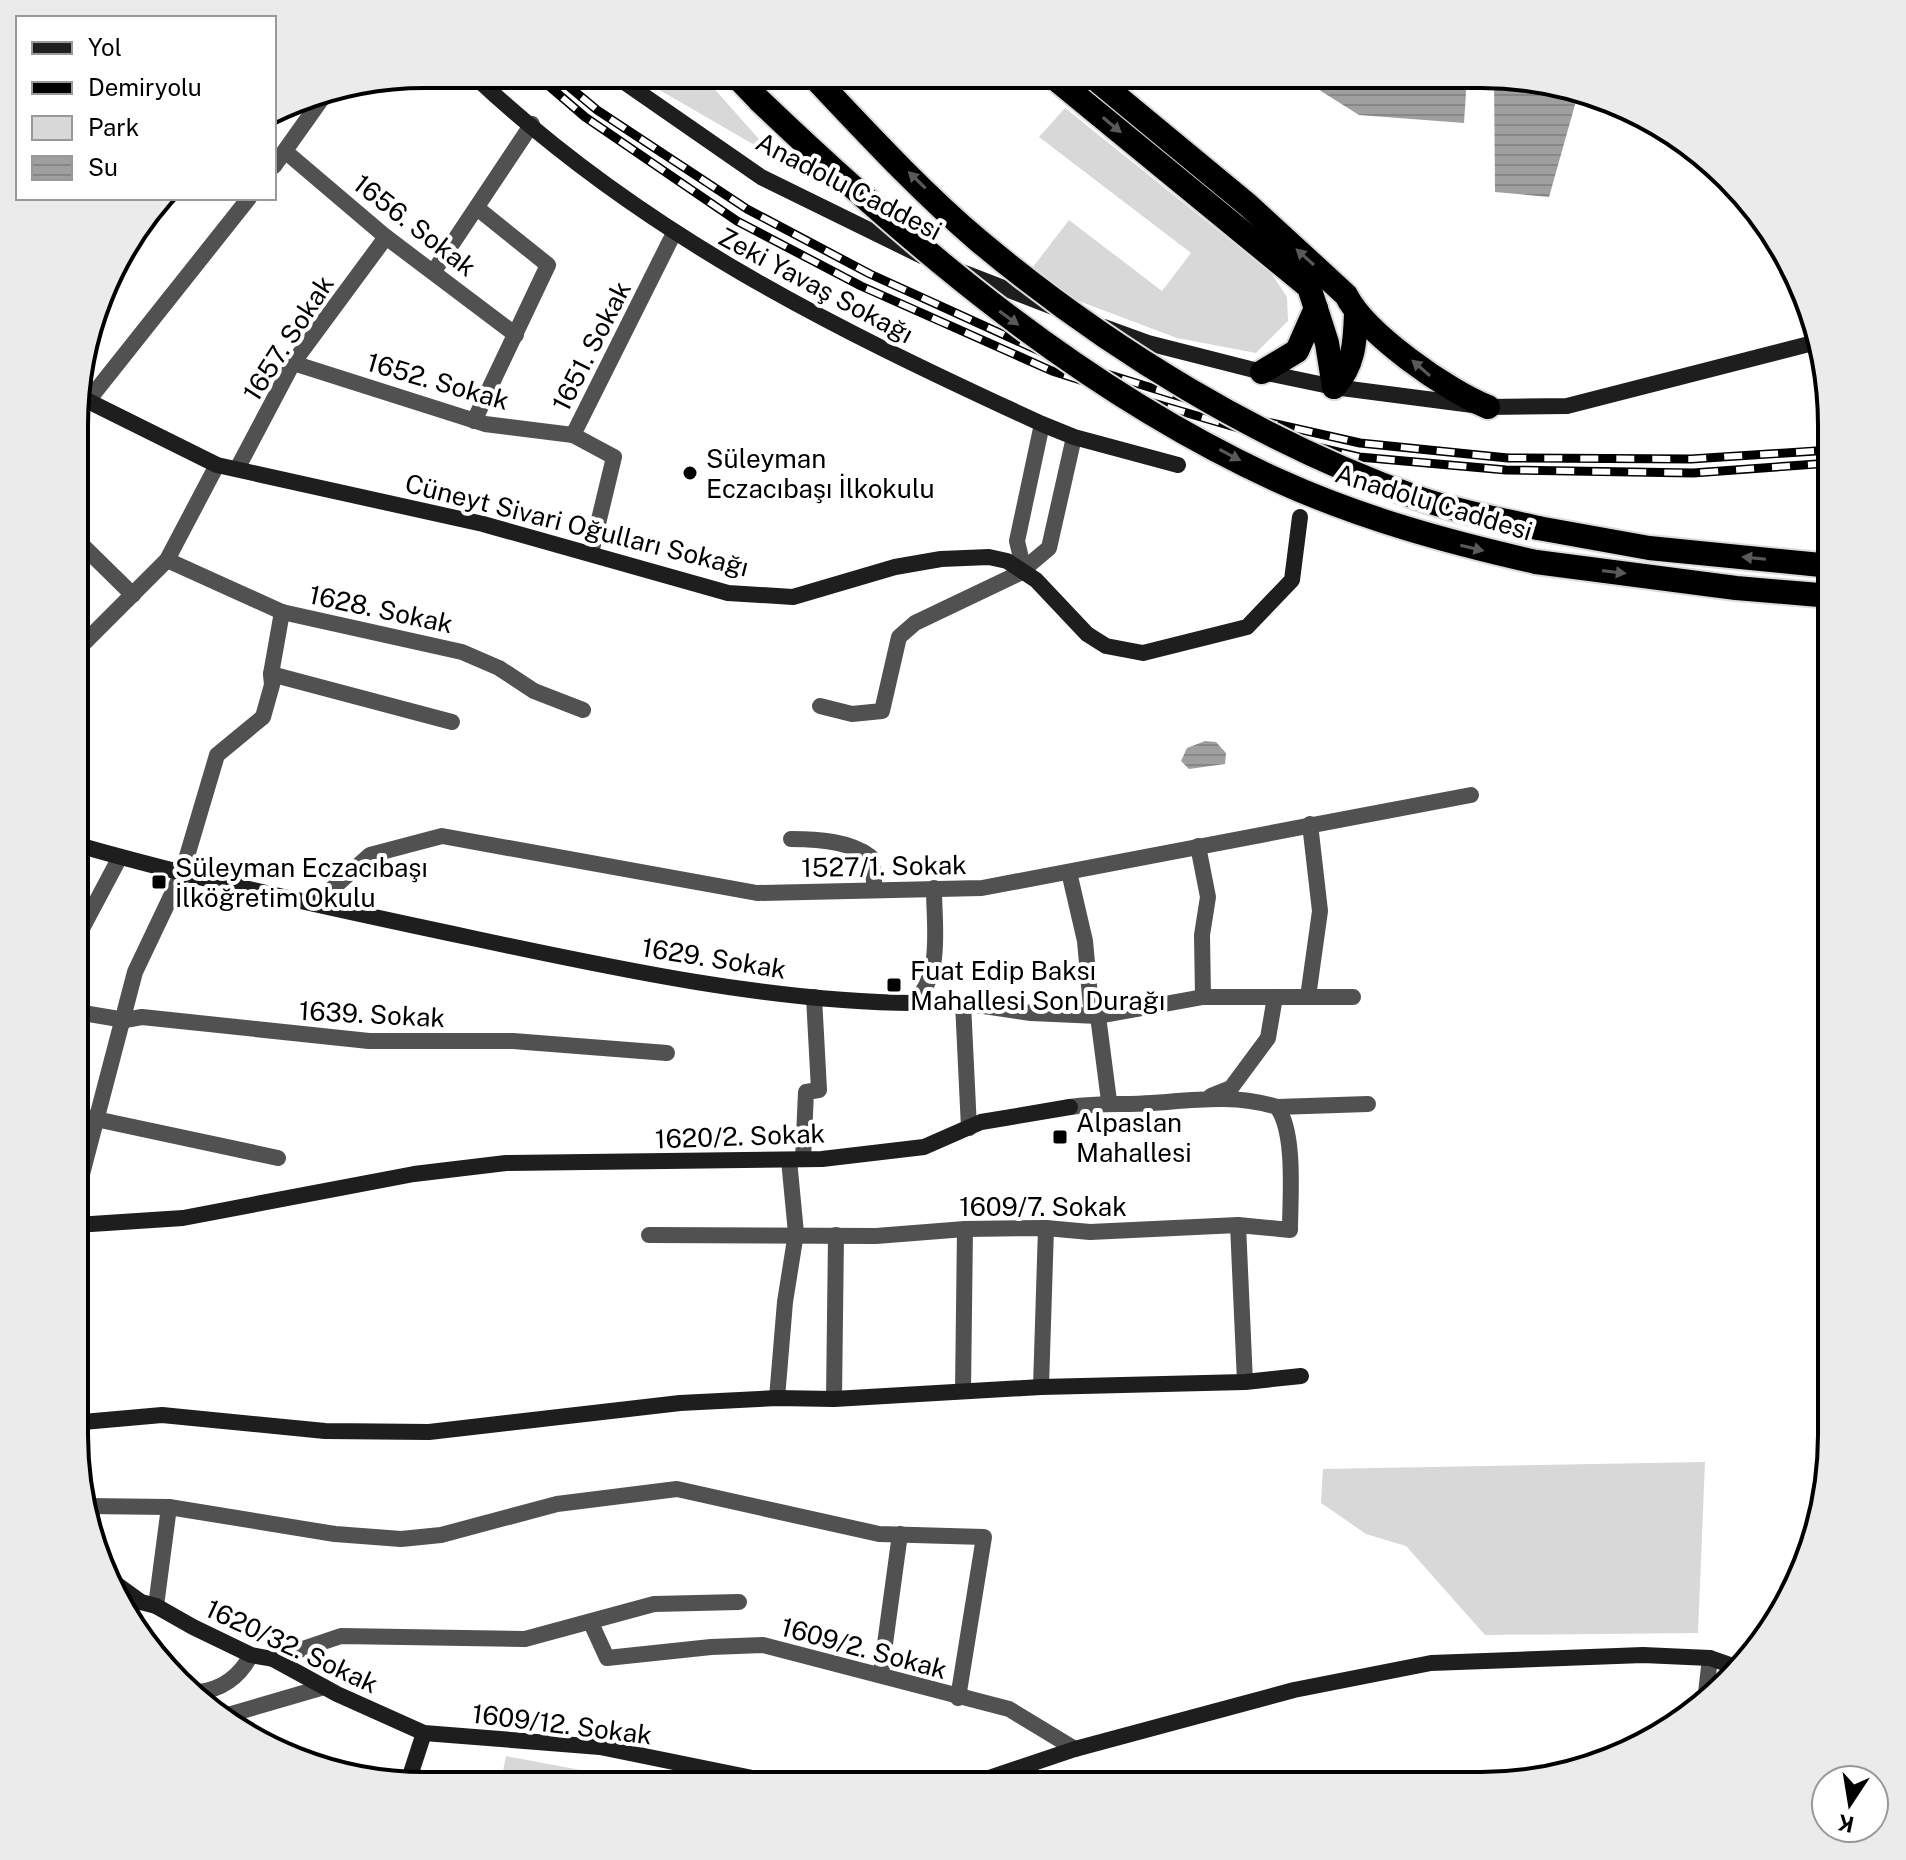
<svg xmlns="http://www.w3.org/2000/svg" width="1906" height="1860" font-family="'Public Sans',sans-serif">
	<style>
		.green { fill: #d8d8d8 }
		.water { fill: url(#water-rules) }
		.lines { fill: none; stroke-linecap: round; stroke-linejoin: round }
		.highway-casing { stroke: #dbdbdb; stroke-width: 28 }
		.street { stroke: #515151; stroke-width: 16 }
		.secondary { stroke: #1e1e1e; stroke-width: 16 }
		.highway { stroke: #000; stroke-width: 24 }
		.rail-casing { stroke: #000; stroke-width: 9 }
		.rail { stroke: #fff; stroke-width: 6; stroke-dasharray: 18; stroke-linecap: butt }
		.highway-bridge-casing { stroke: #dbdbdb; stroke-width: 28; stroke-linecap: butt }
		.highway-bridge { stroke: #000; stroke-width: 24 }
		.oneway { fill: #595959 }
		.poi-dot { fill: #000; stroke: #fff; stroke-width: 3 }
		.labels { text-anchor: middle; dominant-baseline: central; stroke-width: 8; stroke-linejoin: round; paint-order: stroke }
		.street-label { font-size: 26px; fill: #000; stroke: #fff }
		.poi-label { font-size: 26px; fill: #000; stroke: #fff; text-anchor: start }
		.rim { fill: none; stroke: #000; stroke-width: 4 }
	</style>
	<defs>
		<pattern id="water-rules" width="6" height="5" patternUnits="userSpaceOnUse" patternTransform="scale(2)"><rect width="6" height="5" fill="#9f9f9f"/><path d="M0 2.5h6" fill="none" stroke="#878787"/></pattern>
	</defs>
	<rect width="100%" height="100%" fill="#fff"/>
	<g class="green">
		<polygon points="636,75 702,75 775,157 637,77"/>
		<polygon points="1065,108 1271,273 1287,297 1288,321 1256,353 1177,338 1023,280 1069,220 1162,291 1191,253 1039,137"/>
		<polygon points="1705,1462 1698,1633 1485,1635 1406,1546 1366,1534 1321,1503 1323,1469"/>
		<polygon points="506,1756 586,1771 583,1785 500,1785"/>
	</g>
	<g class="water">
		<polygon points="1297,76 1467,77 1464,123 1359,115"/>
		<polygon points="1494,77 1527,77 1578,94 1549,197 1495,192"/>
		<polygon points="1205,741 1216,742 1226,753 1225,764 1189,769 1181,761 1187,748"/>
	</g>
	<g class="lines">
		<defs>
			<g id="highway">
				<polyline points="735,75 760,101"/>
				<polyline points="1052,76 1309,287 1327,343 1334,387"/>
				<path d="M1092 76 1248 205 1346 295C1365 333 1447 391 1488 407"/>
				<polyline points="1262,372 1297,351 1316,308"/>
				<path d="M1334 387C1354 365 1355 343 1356 314"/>
				<polyline points="1538,528 1649,548 1831,566"/>
				<polyline points="1536,562 1736,588 1831,596"/>
			</g>
		</defs>
		<use href="#highway" class="highway-casing"/>
		<g class="street">
			<polyline points="286,152 386,237 516,335"/>
			<polyline points="274,166 328,90"/>
			<polyline points="434,271 532,124"/>
			<polyline points="293,363 485,424 573,435"/>
			<polyline points="87,402 249,198"/>
			<polyline points="474,421 548,265 477,208"/>
			<polyline points="237,469 293,363 386,237"/>
			<polyline points="80,543 133,595"/>
			<polyline points="591,553 614,457 573,435 674,233"/>
			<polyline points="167,560 282,612 462,652 499,668 534,691 583,710"/>
			<polyline points="1024,569 1049,548 1074,437"/>
			<polyline points="79,648 167,560 217,465"/>
			<polyline points="271,674 452,722"/>
			<polyline points="820,706 852,714 882,711 899,637 915,623 1024,571 1017,541 1042,424"/>
			<path d="M791 839C817 839 850 841 871 857L875 889"/>
			<polyline points="1198,846 1208,897 1202,935 1203,997"/>
			<polyline points="1069,872 1085,941 1091,1007 1098,1016 1109,1101"/>
			<polyline points="315,904 370,855 442,836 757,893 982,888 1471,795"/>
			<polyline points="78,936 120,857"/>
			<polyline points="1308,997 1320,911 1310,824"/>
			<polyline points="914,1003 963,1003 1031,1013 1098,1016 1203,997 1353,997"/>
			<path d="M914 1003C943 973 934 928 934 888"/>
			<polyline points="963,1003 969,1128"/>
			<polyline points="77,1012 125,1020 142,1017 369,1041 513,1041 667,1053"/>
			<polyline points="1211,1096 1231,1088 1268,1038 1275,997"/>
			<polyline points="1277,1107 1368,1104"/>
			<polyline points="77,1115 278,1158"/>
			<polyline points="803,1159 806,1092 819,1090 814,997"/>
			<polyline points="76,1197 135,972 182,873 217,755 263,717 272,685 271,674 282,612"/>
			<polyline points="1238,1225 1245,1382"/>
			<path d="M649 1235 876 1236 965 1229 1046 1228 1090 1232 1238 1225 1290 1230C1290 1198 1296 1133 1277 1107 1236 1094 1194 1100 1152 1103 1124 1105 1100 1103 1070 1107"/>
			<polyline points="1041,1387 1046,1228"/>
			<polyline points="963,1391 965,1229"/>
			<polyline points="777,1398 785,1302 796,1233 789,1160"/>
			<polyline points="834,1399 836,1235"/>
			<polyline points="86,1506 169,1507 335,1534 401,1539 441,1535 557,1504 677,1489 879,1534 984,1537 958,1698"/>
			<polyline points="121,1604 141,1602"/>
			<polyline points="156,1606 169,1507"/>
			<polyline points="591,1623 607,1658 711,1647 763,1645 1009,1709 1075,1749"/>
			<polyline points="273,1659 341,1636 525,1639 654,1604 739,1602"/>
			<polyline points="881,1673 900,1534"/>
			<path d="M199 1692C224 1689 240 1676 251 1655"/>
			<polyline points="1705,1702 1710,1658"/>
			<polyline points="228,1715 324,1687"/>
		</g>
		<g class="secondary">
			<path d="M472 74C641 234 833 328 1042 424L1074 437 1178 465"/>
			<polyline points="614,75 761,177 922,256"/>
			<polyline points="962,272 1053,307"/>
			<polyline points="1104,327 1148,343 1262,372 1334,387 1488,407 1567,406 1817,342"/>
			<polyline points="80,397 217,465 483,524 728,593 793,597 895,567 941,559 989,557 1007,561 1036,580 1087,634 1106,646 1143,653 1247,627 1292,580 1300,517"/>
			<path d="M78 845C208 882 340 910 472 938 612 968 772 1002 914 1003"/>
			<polyline points="76,1225 183,1218 414,1174 506,1163 822,1159 924,1147 981,1122 1070,1107"/>
			<polyline points="75,1427 83,1422 162,1415 325,1431 429,1432 680,1403 777,1398 834,1399 1041,1387 1245,1382 1301,1376"/>
			<polyline points="105,1576 141,1602 156,1606 193,1627 251,1655 273,1659 337,1694 424,1733 600,1747 787,1785"/>
			<polyline points="407,1785 424,1733"/>
			<polyline points="968,1785 1075,1749 1294,1690 1431,1663 1643,1655 1710,1658 1733,1666"/>
		</g>
		<use href="#highway" class="highway"/>
		<defs>
			<g id="rail">
				<polyline points="535,74 585,117 737,221 861,286 1052,371 1143,400 1245,430 1359,457 1506,470 1693,473 1831,463"/>
				<polyline points="554,74 597,110 747,209 870,274 1055,358 1249,418 1360,443 1508,458 1691,459 1831,450"/>
			</g>
		</defs>
		<use href="#rail" class="rail-casing"/>
		<use href="#rail" class="rail"/>
		<defs>
			<g id="highway-bridge">
				<path d="M812 75C865 131 920 191 979 241 1108 349 1262 443 1421 499 1459 512 1499 519 1538 528"/>
				<path d="M760 101C915 249 1081 390 1277 480 1360 518 1448 542 1536 562"/>
			</g>
		</defs>
		<use href="#highway-bridge" class="highway-bridge-casing"/>
		<use href="#highway-bridge" class="highway-bridge"/>
	</g>
	<defs><path id="oneway-solid" d="M-6-.8H1V-3.2L6.5 0L1 3.2V.8H-6Z" transform="scale(2)"/></defs>
	<g class="oneway">
		<use href="#oneway-solid" transform="translate(1112 125) rotate(40)"/>
		<use href="#oneway-solid" transform="translate(917 180) rotate(-136)"/>
		<use href="#oneway-solid" transform="translate(1305 257) rotate(-138)"/>
		<use href="#oneway-solid" transform="translate(1009 318) rotate(36)"/>
		<use href="#oneway-solid" transform="translate(1421 368) rotate(-139)"/>
		<use href="#oneway-solid" transform="translate(1230 455) rotate(28)"/>
		<use href="#oneway-solid" transform="translate(1472 548) rotate(13)"/>
		<use href="#oneway-solid" transform="translate(1754 558) rotate(-174)"/>
		<use href="#oneway-solid" transform="translate(1614 572) rotate(7)"/>
	</g>
	<g class="poi-dot">
		<circle cx="690" cy="473" r="8"/>
		<rect x="151" y="874" width="16" height="16" rx="4"/>
		<rect x="886" y="977" width="16" height="16" rx="4"/>
		<rect x="1052" y="1129" width="16" height="16" rx="4"/>
	</g>
	<g class="labels">
		<g class="street-label">
			<text transform="translate(849 186) rotate(27)">Anadolu Caddesi</text>
			<text transform="translate(415 225) rotate(38)">1656. Sokak</text>
			<text transform="translate(816 285) rotate(28)">Zeki Yavaş Sokağı</text>
			<text transform="translate(288 338) rotate(-57)">1657. Sokak</text>
			<text transform="translate(591 346) rotate(-63)">1651. Sokak</text>
			<text transform="translate(438 381) rotate(16)">1652. Sokak</text>
			<text transform="translate(1434 502) rotate(17)">Anadolu Caddesi</text>
			<text transform="translate(577 525) rotate(14)">Cüneyt Sivari Oğulları Sokağı</text>
			<text transform="translate(381 609) rotate(12)">1628. Sokak</text>
			<text transform="translate(884 866) rotate(-1)">1527/1. Sokak</text>
			<text transform="translate(714 958) rotate(9)">1629. Sokak</text>
			<text transform="translate(372 1014) rotate(3)">1639. Sokak</text>
			<text transform="translate(740 1136) rotate(-2)">1620/2. Sokak</text>
			<text x="1043" y="1206">1609/7. Sokak</text>
			<text transform="translate(292 1646) rotate(25)">1620/32. Sokak</text>
			<text transform="translate(864 1648) rotate(15)">1609/2. Sokak</text>
			<text transform="translate(562 1724) rotate(7)">1609/12. Sokak</text>
		</g>
		<g class="poi-label">
			<text x="706" y="458">Süleyman<tspan x="706" dy="30">Eczacıbaşı İlkokulu</tspan></text>
			<text x="175" y="867">Süleyman Eczacıbaşı<tspan x="175" dy="30">İlköğretim Okulu</tspan></text>
			<text x="910" y="970">Fuat Edip Baksı<tspan x="910" dy="30">Mahallesi Son Durağı</tspan></text>
			<text x="1076" y="1122">Alpaslan<tspan x="1076" dy="30">Mahallesi</tspan></text>
		</g>
	</g>
	<path d="M0 0H1906V1860H0ZM425 88H1481A337 337 0 0 1 1818 425V1435A337 337 0 0 1 1481 1772H425A337 337 0 0 1 88 1435V425A337 337 0 0 1 425 88Z" fill="#ebebeb" fill-rule="evenodd"/>
	<path class="rim" d="M425 88H1481A337 337 0 0 1 1818 425V1435A337 337 0 0 1 1481 1772H425A337 337 0 0 1 88 1435V425A337 337 0 0 1 425 88Z"/>
	<rect x="16" y="16" width="260" height="184" fill="#ffffff" stroke="#999999" stroke-width="2"/>
	<rect x="32" y="42" width="40" height="12" fill="#1e1e1e" stroke="#999999" stroke-width="2"/>
	<text x="88" y="56" font-size="24" fill="#000000">Yol</text>
	<rect x="32" y="82" width="40" height="12" fill="#000000" stroke="#999999" stroke-width="2"/>
	<text x="88" y="96" font-size="24" fill="#000000">Demiryolu</text>
	<rect x="32" y="116" width="40" height="24" fill="#d8d8d8" stroke="#999999" stroke-width="2"/>
	<text x="88" y="136" font-size="24" fill="#000000">Park</text>
	<rect x="32" y="156" width="40" height="24" fill="url(#water-rules)" stroke="#999999" stroke-width="2"/>
	<text x="88" y="176" font-size="24" fill="#000000">Su</text>
	<g transform="translate(1850 1804) rotate(192)"><circle r="38" fill="#ffffff" stroke="#999999" stroke-width="2"/>
	<path d="M0-6L14 30L0 20L-14 30Z" fill="#000000"/>
	<text y="-12" font-size="22" font-weight="bold" text-anchor="middle" fill="#000000">K</text>
	</g>
</svg>
